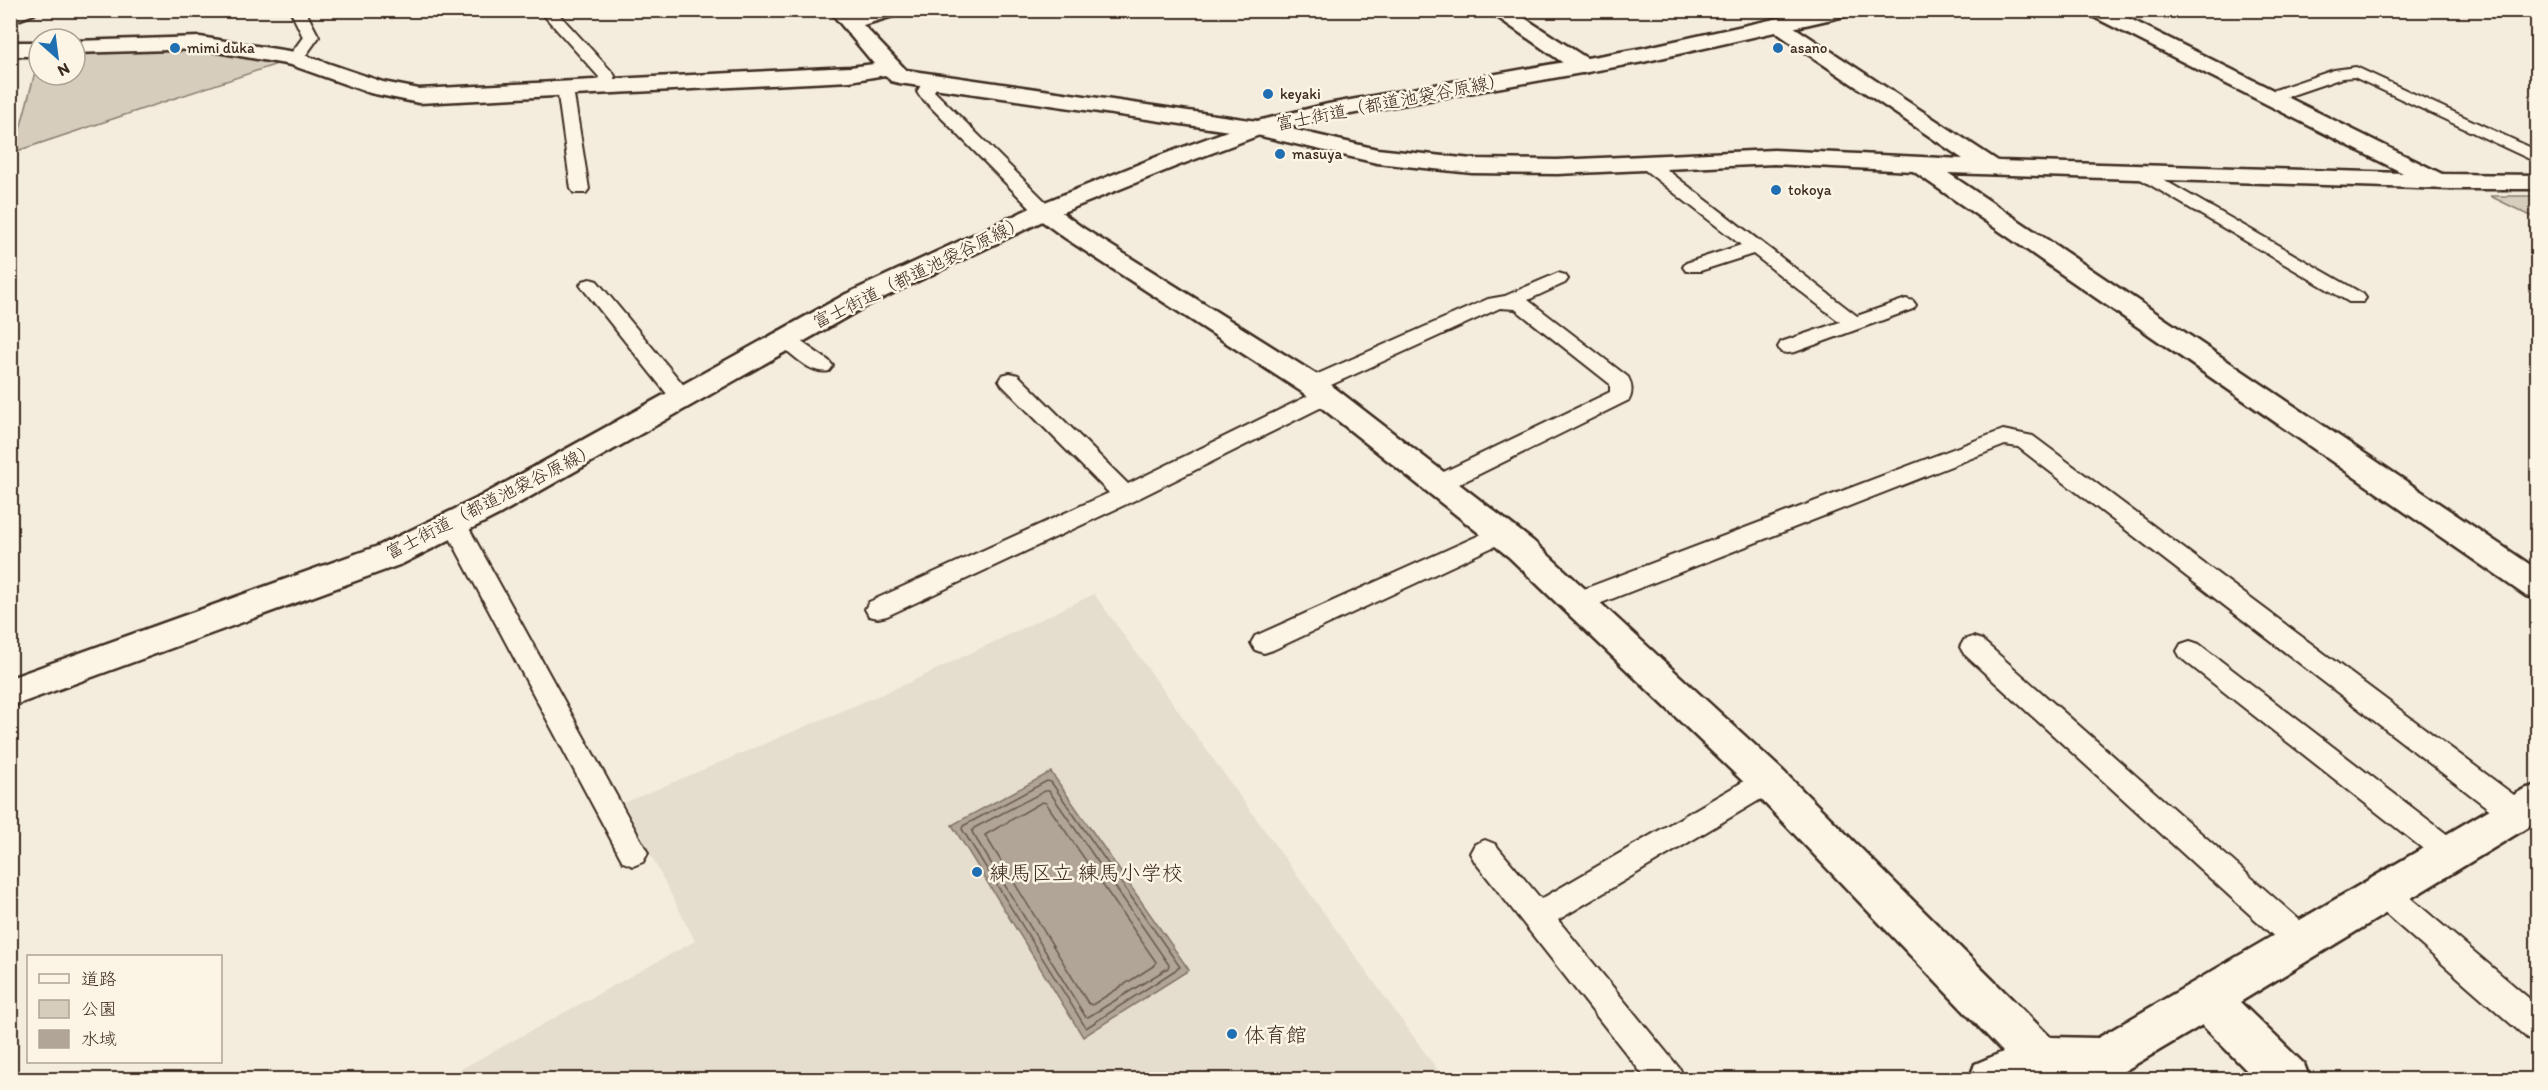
<svg xmlns="http://www.w3.org/2000/svg" width="2548" height="1090" font-family="Itim,'Klee One',sans-serif">
	<style>
		.built { fill: #e5ddce }
		.green { fill: #d6cdbd; stroke: #887c6e; stroke-width: 1.5 }
		.water { fill: #b0a596; stroke: #817466; stroke-width: 1.5 }
		.lines { fill: none; stroke-linecap: round; stroke-linejoin: round }
		.shore { stroke: #6a5b4e; stroke-width: 1.5 }
		.service-casing { stroke: #3b2a1e; stroke-width: 4 }
		.minor-casing { stroke: #3b2a1e; stroke-width: 5 }
		.secondary-casing { stroke: #3b2a1e; stroke-width: 5 }
		.service { fill: #fcf5e5; fill-rule: evenodd }
		.minor { fill: #fcf5e5; fill-rule: evenodd }
		.secondary { fill: #fcf5e5; fill-rule: evenodd }
		.poi-dot { fill: #1f6fb2; stroke: #fcf5e5; stroke-width: 2 }
		.labels { text-anchor: middle; dominant-baseline: central; stroke-width: 5; stroke-linejoin: round; paint-order: stroke }
		.far-poi-label { font-size: 15px; fill: #3b2a1e; stroke: #fcf5e5; text-anchor: start }
		.street-label { font-size: 18px; fill: #3b2a1e; stroke: #fcf5e5 }
		.near-poi-label { font-size: 21px; fill: #3b2a1e; stroke: #fcf5e5; text-anchor: start }
	</style>
	<rect width="100%" height="100%" fill="#f4eddd"/>
	<filter id="ink" filterUnits="userSpaceOnUse"><feTurbulence type="fractalNoise" baseFrequency=".0167" numOctaves="2"/><feDisplacementMap in="SourceGraphic" scale="12" xChannelSelector="R" yChannelSelector="G"/><feConvolveMatrix kernelMatrix="1 2 1 2 8 2 1 2 1" color-interpolation-filters="sRGB"/></filter>
	<g filter="url(#ink)">
		<polygon class="built" points="1094,594 1444,1079 441,1080 695,941 624,803 908,683"/>
		<g class="green">
			<polygon points="190,49 277,64 14,152 39,57 39,75 75,75 75,53"/>
			<polygon points="2490,196 2537,196 2537,219"/>
		</g>
		<polygon class="water" points="1051,772 1189,970 1083,1037 952,825"/>
		<g class="lines">
			<g class="shore">
				<polygon points="1047,781 1051,782 1180,967 1086,1028 962,829 963,826"/>
				<polygon points="1045,791 1049,791 1169,965 1168,968 1088,1017 1085,1016 972,832 974,828"/>
				<polygon points="1042,802 1046,803 1156,962 1155,965 1092,1005 1088,1003 985,835"/>
			</g>
			<defs>
				<g id="service">
					<polygon points="290,10 305,10 319,37 301,62 295,64 287,59 303,37"/>
					<polygon points="539,10 555,10 613,73 615,76 609,89 597,89 595,86 599,77"/>
					<polygon points="670,10 685,10 686,12 678,17 673,15"/>
					<polygon points="2356,67 2538,151 2538,163 2354,77 2342,78 2272,102 2264,97 2266,93 2334,70"/>
					<path d="M933 76 941 81 934 91 1051 207 1053 211 1051 215H1037L919 95 917 92C921 85 925 78 933 76Z"/>
					<polygon points="569,83 577,88 574,95 589,189 586,193 574,193 571,189 558,95 563,85"/>
					<polygon points="1647,158 1653,159 1857,316 1906,299 1913,301 1916,305 1913,309 1795,352 1788,353 1781,352 1778,347 1781,342 1840,322 1753,254 1700,271 1686,271 1683,267 1686,263 1741,245 1641,167 1638,163 1641,159"/>
					<polygon points="2143,168 2363,294 2366,298 2363,302 2349,302 2137,177 2134,173 2137,169"/>
					<path d="M1558 273 1565 275 1568 279 1565 283 1528 300 1628 377C1632 384 1633 393 1629 400L1447 490 1439 492 1431 490 1428 484 1431 478 1610 392V384L1515 309 1500 308 1320 390 1312 392 1304 390 1301 385 1304 380 1488 299 1505 296Z"/>
					<polygon points="590,279 597,281 691,394 694,399 691,404 683,406 675,404 580,285 583,281"/>
					<path d="M786 334 793 336 829 361 833 366 829 371C811 375 793 355 779 344L776 340 779 336Z"/>
					<polygon points="1010,373 1018,375 1128,484 1318,391 1326,389 1334,391 1337,396 1334,401 1133,501 887,616 878,618 869,616 865,609 869,602 1109,493 1002,385 999,380 1002,375"/>
					<polygon points="2003,430 2033,436 2526,804 2530,813 2526,822 2516,825 2506,822 2018,447 2005,445 1586,609 1577,611 1568,609 1565,602 1568,595"/>
					<polygon points="454,515 462,517 466,523 643,844 648,853 643,862 633,866 623,862 442,523 446,517"/>
					<polygon points="1502,525 1510,527 1514,533 1510,539 1273,650 1264,653 1255,650 1251,643 1255,636"/>
					<polygon points="1973,637 1982,640 2313,932 2317,942 2313,952 2302,956 2291,952 1964,654 1960,647 1964,640"/>
					<polygon points="2190,641 2199,644 2461,845 2466,854 2461,863 2451,867 2441,863 2181,658 2177,651 2181,644"/>
					<polygon points="1768,769 1778,773 1782,781 1778,789 1558,920 1680,1069 1684,1080 1647,1080 1475,862 1470,853 1475,844 1485,840 1495,844 1541,899 1758,773"/>
					<polygon points="2383,880 2394,884 2538,1006 2538,1042 2527,1038 2372,902 2368,893 2372,884"/>
				</g>
				<g id="minor">
					<polygon points="10,10 37,10 34,14 10,23"/>
					<polygon points="829,10 851,10 854,14 868,10 903,10 900,14 863,25 906,70 1257,121 1377,149 1472,159 1557,160 1774,150 1963,159 1771,29 1767,25 1771,21 1778,19 1785,21 1998,161 2403,173 2088,14 2085,10 2112,10 2442,174 2538,175 2538,189 2449,189 1948,173 2538,570 2538,599 2526,596 1913,171 1774,164 1557,174 1472,173 1377,163 1257,135 899,83 891,81 885,75 850,81 419,103 370,93 291,65 200,49 75,53 75,41 200,37 295,52 383,82 419,89 850,67 874,64"/>
					<polygon points="1487,10 1512,10 1591,61 1594,66 1591,71 1583,73 1575,71"/>
					<rect x="10" y="42" width="29" height="14"/>
					<polygon points="1044,203 1053,206 1083,228 1322,378 1533,541 1782,770 2050,1037 2098,1038 2524,789 2538,785 2538,821 2240,1002 2304,1064 2310,1080 2256,1080 2202,1025 2109,1080 1969,1080 1975,1064 2003,1052 1754,792 1509,557 1302,392 1065,238 1035,216 1031,211 1035,206"/>
				</g>
				<polygon id="secondary" points="1815,10 1855,10 1852,14 1845,16 1643,62 1328,118 1265,133 1177,166 1053,216 866,306 498,515 402,564 10,707 10,678 378,546 476,499 846,294 1035,206 1159,156 1249,123 1328,104 1643,48"/>
			</defs>
			<use href="#service" class="service-casing"/>
			<use href="#minor" class="minor-casing"/>
			<use href="#secondary" class="secondary-casing"/>
			<use href="#service" class="service"/>
			<use href="#minor" class="minor"/>
			<use href="#secondary" class="secondary"/>
		</g>
	</g>
	<g class="poi-dot">
		<circle cx="175" cy="48" r="6"/>
		<circle cx="1778" cy="48" r="6"/>
		<circle cx="1268" cy="94" r="6"/>
		<circle cx="1280" cy="154" r="6"/>
		<circle cx="1776" cy="190" r="6"/>
		<circle cx="977" cy="872" r="6"/>
		<circle cx="1232" cy="1034" r="6"/>
	</g>
	<g class="labels">
		<g class="far-poi-label">
			<text x="187" y="48">mimi duka</text>
			<text x="1790" y="48">asano</text>
			<text x="1280" y="94">keyaki</text>
			<text x="1292" y="154">masuya</text>
			<text x="1788" y="190">tokoya</text>
		</g>
		<g class="street-label">
			<text transform="translate(1391 102) rotate(-11)">富士街道（都道池袋谷原線）</text>
			<text transform="translate(919 272) rotate(-26)">富士街道（都道池袋谷原線）</text>
			<text transform="translate(491 501) rotate(-27)">富士街道（都道池袋谷原線）</text>
		</g>
		<g class="near-poi-label">
			<text x="989" y="872">練馬区立 練馬小学校</text>
			<text x="1244" y="1034">体育館</text>
		</g>
	</g>
	<rect width="2548" height="1090" fill="none" stroke="#fcf5e5" stroke-width="36"/>
	<rect x="18" y="18" width="2512" height="1054" fill="none" stroke="#3b2a1e" stroke-width="2" filter="url(#ink)"/>
	<rect x="27" y="955" width="195" height="108" fill="#fcf5e5" stroke="#afa495" stroke-width="1.5"/>
	<rect x="39" y="974" width="30" height="9" fill="#fcf5e5" stroke="#afa495" stroke-width="1.5"/>
	<text x="81" y="985" font-size="18" fill="#3b2a1e">道路</text>
	<rect x="39" y="1000" width="30" height="18" fill="#d6cdbd" stroke="#afa495" stroke-width="1.5"/>
	<text x="81" y="1015" font-size="18" fill="#3b2a1e">公園</text>
	<rect x="39" y="1030" width="30" height="18" fill="#b0a596" stroke="#afa495" stroke-width="1.5"/>
	<text x="81" y="1045" font-size="18" fill="#3b2a1e">水域</text>
	<g transform="translate(57 57) rotate(152)"><circle r="28" fill="#fcf5e5" stroke="#afa495" stroke-width="1.5"/>
	<path d="M0-4.5L10 22L0 15L-10 22Z" fill="#1f6fb2"/>
	<text y="-9" font-size="16" font-weight="bold" text-anchor="middle" fill="#3b2a1e">N</text>
	</g>
</svg>
